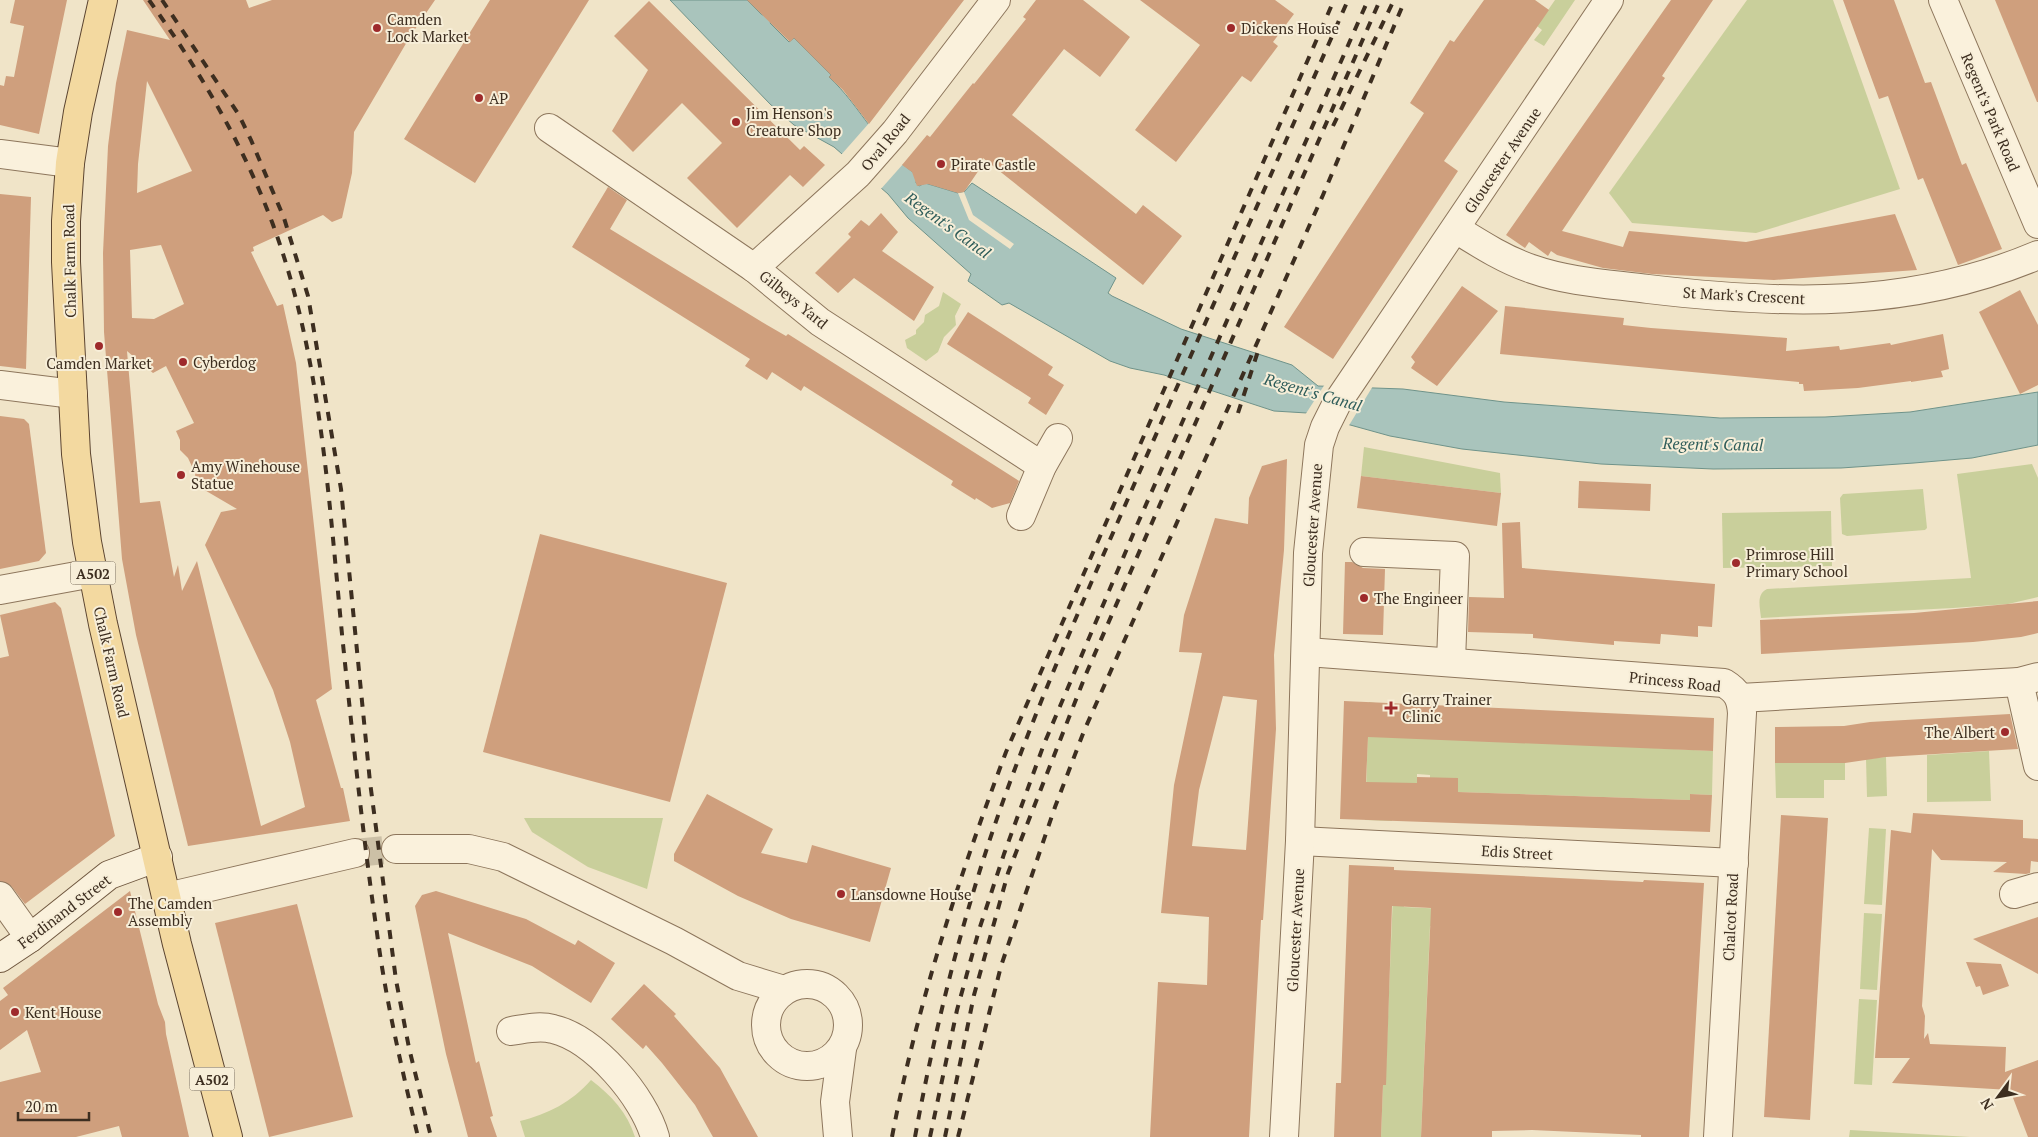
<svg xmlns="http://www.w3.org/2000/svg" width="2038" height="1137" font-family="'PT Serif',serif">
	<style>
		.green { fill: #c9cf9b }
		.water { fill: #a9c4bc; stroke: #6f938a }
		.pier { fill: #f0e4c8 }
		.building { fill: #cf9f7d; fill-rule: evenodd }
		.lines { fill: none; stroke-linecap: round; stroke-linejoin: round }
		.minor-tunnel { stroke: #ccc0a6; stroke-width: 28; stroke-dasharray: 28 14; stroke-linecap: butt }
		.minor-casing { stroke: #8d765c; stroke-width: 30 }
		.tertiary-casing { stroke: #8d765c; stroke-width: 30 }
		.secondary-casing { stroke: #6f573f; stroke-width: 30 }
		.primary-casing { stroke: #5b4430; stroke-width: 30 }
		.minor { stroke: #faf1dc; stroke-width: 28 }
		.tertiary { stroke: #faf1dc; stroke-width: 28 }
		.secondary { stroke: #faf1dc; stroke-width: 28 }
		.primary { stroke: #f3d9a0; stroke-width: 28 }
		.rail { stroke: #3d2e20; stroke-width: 4; stroke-dasharray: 9 9; stroke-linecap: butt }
		.poi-dot { fill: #9e2a2b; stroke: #f7eed8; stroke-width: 2 }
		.labels { text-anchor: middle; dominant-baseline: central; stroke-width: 4; stroke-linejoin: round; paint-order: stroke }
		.shield { fill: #f7eed8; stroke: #756857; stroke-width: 1 }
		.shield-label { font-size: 14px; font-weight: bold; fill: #3d2e20 }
		.poi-label { font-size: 15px; fill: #3d2e20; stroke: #f7eed8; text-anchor: start }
		.street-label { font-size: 15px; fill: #3d2e20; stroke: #f7eed8 }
		.water-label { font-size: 16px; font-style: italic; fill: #2f5d5a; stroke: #f7eed8 }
	</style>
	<rect width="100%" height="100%" fill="#f0e4c8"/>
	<g class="green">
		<polygon points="1555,0 1575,0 1544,46 1534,40 1542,30 1537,26"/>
		<polygon points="1747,0 1833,0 1900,189 1756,233 1632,223 1609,193"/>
		<polygon points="943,292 961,304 955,316 956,325 944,337 938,352 926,361 907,348 905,340 916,334 916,330 924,322 925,315 939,306"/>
		<polygon points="1364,447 1500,473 1501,493 1361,476"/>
		<path d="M2032 464 2038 478V597L2008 604 1953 608 1761 618C1760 607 1756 594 1767 589L1971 578 1957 474Z"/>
		<polygon points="1923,489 1927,528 1925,530 1847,536 1842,534 1840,498 1843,494"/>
		<polygon points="1831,511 1832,566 1723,568 1722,513"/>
		<polygon points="1369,702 1654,748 1713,751 1712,795 1690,794 1690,800 1458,792 1458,778 1447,778 1446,788 1430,788 1430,775 1417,774 1417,783 1393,783 1392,821 1365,820"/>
		<polygon points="1989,751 1991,801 1927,802 1927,755"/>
		<polygon points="1886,757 1887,796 1867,797 1866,759"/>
		<polygon points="1775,763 1845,763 1845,780 1824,780 1824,798 1776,798"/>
		<polygon points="524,818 663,818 647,889 588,867 532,832"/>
		<polygon points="1869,828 1886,829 1882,905 1864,904"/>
		<polygon points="1394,870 1404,907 1642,918 1430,926 1421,1137 1381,1137 1383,1084 1386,1066"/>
		<polygon points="1864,913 1882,914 1877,990 1860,989"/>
		<polygon points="1859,999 1877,1000 1872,1085 1854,1084"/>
		<path d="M591 1080C612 1096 627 1112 635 1137H525L520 1121C548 1114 572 1102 591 1080Z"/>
		<polygon points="1850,1130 1970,1137 1849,1137"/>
	</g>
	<path class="water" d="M670 0H747L761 14 772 20 770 23 789 42 794 38 831 75 829 77C861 106 880 151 917 175L916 183 919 186 925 183 958 193 964 192 972 183 1116 278 1108 293 1112 296 1181 329 1292 365 1318 386 1403 389 1504 402 1720 418 1825 417 1910 412 2038 392V445L1972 458 1914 463 1841 468 1713 469 1601 464 1462 449 1390 436 1307 413 1274 411 1164 375 1130 368 1110 361 1009 303 1002 305 968 281 971 274 908 218 888 194 834 147 794 125 770 104Z"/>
	<g class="pier">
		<polygon points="870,122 904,163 880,190 841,155"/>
		<polygon points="964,192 973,215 1014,244 1010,249 969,220 958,193"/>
		<polygon points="1325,384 1373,386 1348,427 1305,415"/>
	</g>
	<g class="building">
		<polygon points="15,0 67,0 39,134 0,125 0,85 4,86 6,76 14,77 24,26 10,23"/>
		<path d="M143 0H246L249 8 272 0H435L411 35 354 132 352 173 342 218 332 222 323 215 253 247 254 251 251 252 277 306 283 304 296 363 332 689 316 700 341 788H343L350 821 188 846 136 635 122 559 104 332 103 253 108 146 116 83 127 30 170 40ZM147 81 192 171 137 193 138 164ZM161 245 184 304 154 319 132 318 130 250ZM127 351 153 373 166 366 194 423 176 431 180 440V450L188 458 195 473 196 485 237 509 221 512 205 545 273 690 290 742 305 807 261 826 197 561 182 591 178 565 174 577 160 501 140 503Z"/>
		<polygon points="490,0 589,0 475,183 404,139"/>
		<polygon points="747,0 964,0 869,124 843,90 829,77 831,75 794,38 790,42"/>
		<polygon points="1036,0 1083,0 1130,37 1100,77 1064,49 1012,115 1136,214 1143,205 1182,236 1143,285 983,158 979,170 964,192 958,193 928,184 917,186 912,172 902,165 927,135 930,137 973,83 974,84 1026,19 1023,17"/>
		<polygon points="1140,0 1275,0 1294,14 1273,42 1278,46 1251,82 1242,76 1176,162 1135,130 1200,45"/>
		<polygon points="1484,0 1535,0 1549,10 1444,161 1458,171 1333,359 1284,327 1424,113 1410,103 1450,40 1454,42"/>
		<polygon points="1671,0 1713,0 1662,76 1665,78 1562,231 1623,247 1629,231 1746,242 1895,214 1917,270 1774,280 1652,274 1603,268 1557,255 1551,251 1548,256 1529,242 1525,248 1506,235"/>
		<polygon points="1843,0 1894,0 1925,83 1931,82 1962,165 1966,163 2002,249 1958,265 1923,178 1918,180 1888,96 1879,99"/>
		<polygon points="1995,0 2038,0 2038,102 2037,102"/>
		<polygon points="649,1 800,150 804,146 825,165 803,187 790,175 737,228 687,178 722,143 682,103 633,152 612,131 648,70 614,36"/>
		<polygon points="608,187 627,200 610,229 767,325 786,336 788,334 1019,481 1010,503 992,508 976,498 975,500 951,485 953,481 804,386 801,391 772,372 767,380 745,366 750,359 572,247"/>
		<polygon points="0,194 31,197 26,369 0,366"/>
		<polygon points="881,213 898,232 882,251 934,287 914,321 854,278 838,293 815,273 851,237 848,234 861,220 869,226"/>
		<polygon points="1462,286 1498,311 1437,386 1411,368 1415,362 1411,357"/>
		<polygon points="2020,290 2038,325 2038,385 2020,394 1979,312"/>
		<polygon points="1505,306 1624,318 1623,325 1651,328 1787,338 1786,351 1839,346 1840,350 1890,343 1891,345 1943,334 1949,369 1941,371 1943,377 1911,382 1911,381 1858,388 1804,391 1803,384 1799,384 1799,382 1500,354"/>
		<polygon points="968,312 1053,367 1048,375 1064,385 1046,415 1028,403 1031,398 947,344"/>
		<polygon points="0,416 24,419 29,424 46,553 39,561 0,569"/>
		<path d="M1287 459 1284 550 1274 655 1276 729 1263 920H1261L1249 1137H1150L1158 982 1207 985 1209 917 1161 913 1174 785 1202 653 1179 652 1184 615 1215 518 1248 524 1249 498 1262 466ZM1223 696 1257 700 1246 850 1192 846 1199 790Z"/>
		<polygon points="1361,476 1501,493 1497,526 1357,508"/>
		<polygon points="1579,481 1651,484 1650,511 1578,508"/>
		<polygon points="1520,522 1522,568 1715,584 1712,627 1698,626 1698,637 1661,634 1660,644 1614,641 1614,645 1533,638 1533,634 1468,632 1469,597 1504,598 1502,523"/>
		<polygon points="540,534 727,583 670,802 483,752"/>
		<polygon points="1345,562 1352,562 1363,568 1385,569 1383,635 1343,634"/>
		<polygon points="2038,601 2038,633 2021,637 1973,642 1761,654 1760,620 1914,613"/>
		<polygon points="55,602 61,608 115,836 25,904 12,887 0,881 0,658 9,656 0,615"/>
		<polygon points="1344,701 1714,718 1713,751 1368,737 1367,760 1366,782 1417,783 1417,777 1458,778 1458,792 1690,800 1690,794 1712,795 1710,832 1340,819"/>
		<polygon points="2010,714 2018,749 1886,757 1845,763 1775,763 1775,727 1844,726 1870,722"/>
		<polygon points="707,794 773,829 761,853 807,863 812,845 891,868 870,942 791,919 738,896 674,861 674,854"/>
		<polygon points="1913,813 2023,820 2023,838 2038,839 2038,862 2031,861 2030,873 2026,874 1993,872 2007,862 1941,860 1932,849 1922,1006 1925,1016 1924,1039 1928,1033 1930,1044 2006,1047 2005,1072 2038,1060 2038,1137 2028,1137 2010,1090 1892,1083 1910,1058 1875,1058 1891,830 1911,833"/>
		<polygon points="1781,815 1828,818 1810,1120 1764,1117"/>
		<polygon points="1349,865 1394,867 1394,870 1643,882 1644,880 1704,883 1689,1137 1641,1137 1641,1135 1532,1130 1492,1131 1492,1137 1421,1137 1431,908 1392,906 1386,1085 1383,1085 1381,1137 1334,1137 1336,1083 1341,1083"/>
		<polygon points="130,891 158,1004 165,1022 166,1034 189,1137 122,1137 119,1126 76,1137 0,1137 0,1082 41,1072 27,1030 0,1050 0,1001 8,995 3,988"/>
		<polygon points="436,891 526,919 575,945 578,940 615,963 591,1003 532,966 448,933 476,1063 479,1061 493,1116 490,1117 497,1137 468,1137 446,1054 415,906 422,895"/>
		<polygon points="297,904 353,1117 269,1137 215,923"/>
		<polygon points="2038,917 2038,974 1973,939"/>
		<polygon points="1966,962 2001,964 2009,986 1983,995 1980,986 1976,987"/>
		<polygon points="644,984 676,1014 674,1016 720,1068 758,1137 713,1137 695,1105 662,1063 646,1045 643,1049 611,1019"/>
	</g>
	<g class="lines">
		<polyline class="minor-tunnel" points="355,853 396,849"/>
		<defs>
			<g id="minor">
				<polyline points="549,128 754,268 820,322 1042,466"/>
				<polyline points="0,154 70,163"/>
				<path d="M1456 229C1480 244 1505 260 1532 269 1569 282 1610 284 1648 289 1783 305 1911 309 2038 255"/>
				<polyline points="754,268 858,174 895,132 996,0"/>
				<polyline points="0,385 73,394"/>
				<polyline points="1021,516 1042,466 1058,438"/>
				<polyline points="1364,552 1455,556 1451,661"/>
				<polyline points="0,590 93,573"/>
				<path d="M1307 652 1724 683C1737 691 1741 698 1742 713L1718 1137"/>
				<polyline points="2019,682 2038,766"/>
				<polyline points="1740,698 2019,682 2038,677"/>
				<polyline points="1300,841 1734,863"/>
				<polyline points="396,849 469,849 503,857 674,941 738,976 784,990"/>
				<polyline points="2014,894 2038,887"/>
				<polyline points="0,896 30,938"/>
				<polyline points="167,897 355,853"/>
				<circle cx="807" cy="1025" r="41"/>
				<path d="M511 1031C525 1029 539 1025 553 1029 595 1039 644 1097 655 1137"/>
				<polyline points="838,1137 835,1102 842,1049"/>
				<polyline points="1284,1137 1300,841 1308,553 1319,445 1325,427 1337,403 1609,0"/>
			</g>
			<polyline id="tertiary" points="1943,0 2038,224"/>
			<polyline id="secondary" points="0,958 30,938 109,875 158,857"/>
			<polyline id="primary" points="103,0 78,112 70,163 66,221 66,262 76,454 87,542 103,624 177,944 228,1137"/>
		</defs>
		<use href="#minor" class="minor-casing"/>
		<use href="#tertiary" class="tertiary-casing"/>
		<use href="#secondary" class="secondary-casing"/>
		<use href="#primary" class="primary-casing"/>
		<use href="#minor" class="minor"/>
		<use href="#tertiary" class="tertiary"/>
		<use href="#secondary" class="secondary"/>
		<use href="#primary" class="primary"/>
		<g class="rail">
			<path d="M149 0C205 78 255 164 284 257 323 381 330 515 343 644 353 740 363 837 377 933 386 1002 402 1069 418 1137"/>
			<polyline points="162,0 239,115 251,140 284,218 308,296 341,489 370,782 396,980 409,1048 431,1137"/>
			<polyline points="1333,126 1394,0"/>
			<polyline points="1238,413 1258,351"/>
			<path d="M892 1137C917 1005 959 877 1006 752L1334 0"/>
			<path d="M915 1137C930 1055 949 973 973 893 1016 748 1080 609 1140 471 1209 314 1279 157 1348 0"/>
			<polyline points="930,1137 957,1010 979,930 1004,854 1044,744 1137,525 1368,0"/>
			<polyline points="945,1137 974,995 1008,873 1086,674 1380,0"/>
			<polyline points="958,1137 1001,966 1055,807 1084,731 1323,195 1405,0"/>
		</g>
	</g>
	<g class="poi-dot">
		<circle cx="377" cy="28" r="5"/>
		<circle cx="1231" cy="28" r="5"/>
		<circle cx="479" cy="98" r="5"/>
		<circle cx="736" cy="122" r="5"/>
		<circle cx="941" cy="164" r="5"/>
		<circle cx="99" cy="346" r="5"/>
		<circle cx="183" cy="362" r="5"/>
		<circle cx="181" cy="475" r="5"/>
		<circle cx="1736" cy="563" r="5"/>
		<circle cx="1364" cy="598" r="5"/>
		<path d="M1388.5 700.5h5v5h5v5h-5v5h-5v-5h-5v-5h5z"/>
		<circle cx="2005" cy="732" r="5"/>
		<circle cx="841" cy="894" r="5"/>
		<circle cx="118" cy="912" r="5"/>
		<circle cx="15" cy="1012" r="5"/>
	</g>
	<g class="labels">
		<g class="shield">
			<rect x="70.5" y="561.5" width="45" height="23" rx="4"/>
			<rect x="189.5" y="1067.5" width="45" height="23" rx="4"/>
		</g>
		<g class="shield-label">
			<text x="93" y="573">A502</text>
			<text x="212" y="1079">A502</text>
		</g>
		<g class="poi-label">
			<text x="387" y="19">Camden<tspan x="387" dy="17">Lock Market</tspan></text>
			<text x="1241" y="28">Dickens House</text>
			<text x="489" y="98">AP</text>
			<text x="746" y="113">Jim Henson's<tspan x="746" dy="17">Creature Shop</tspan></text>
			<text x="951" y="164">Pirate Castle</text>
			<text x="193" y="362">Cyberdog</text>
			<text x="99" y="363" text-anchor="middle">Camden Market</text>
			<text x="191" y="466">Amy Winehouse<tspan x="191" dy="17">Statue</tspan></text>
			<text x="1746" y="554">Primrose Hill<tspan x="1746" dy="17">Primary School</tspan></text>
			<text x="1374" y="598">The Engineer</text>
			<text x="1402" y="699">Garry Trainer<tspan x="1402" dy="17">Clinic</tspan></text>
			<text x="1995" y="732" text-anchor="end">The Albert</text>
			<text x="851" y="894">Lansdowne House</text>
			<text x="128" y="903">The Camden<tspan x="128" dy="17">Assembly</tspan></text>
			<text x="25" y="1012">Kent House</text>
		</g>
		<g class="street-label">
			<text transform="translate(1991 112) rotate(67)">Regent's Park Road</text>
			<text transform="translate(885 142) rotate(-51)">Oval Road</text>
			<text transform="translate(1502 160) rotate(-56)">Gloucester Avenue</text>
			<text transform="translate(69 261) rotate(-91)">Chalk Farm Road</text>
			<text transform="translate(1744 295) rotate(3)">St Mark's Crescent</text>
			<text transform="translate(794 299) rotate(39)">Gilbeys Yard</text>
			<text transform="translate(1312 525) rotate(-86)">Gloucester Avenue</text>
			<text transform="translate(112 662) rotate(77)">Chalk Farm Road</text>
			<text transform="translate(1675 681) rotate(6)">Princess Road</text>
			<text transform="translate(1517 852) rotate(3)">Edis Street</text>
			<text transform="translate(64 911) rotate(-37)">Ferdinand Street</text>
			<text transform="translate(1730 917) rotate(-87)">Chalcot Road</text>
			<text transform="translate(1295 930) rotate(-87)">Gloucester Avenue</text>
		</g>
		<g class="water-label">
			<text transform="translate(948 225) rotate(36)">Regent's Canal</text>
			<text transform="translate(1313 392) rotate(16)">Regent's Canal</text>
			<text transform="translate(1713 444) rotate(1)">Regent's Canal</text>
		</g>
	</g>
	<g transform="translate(1998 1097) rotate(238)" stroke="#f7eed8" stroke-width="4" paint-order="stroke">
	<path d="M0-4L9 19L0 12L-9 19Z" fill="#3d2e20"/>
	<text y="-8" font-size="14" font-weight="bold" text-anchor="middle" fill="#3d2e20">N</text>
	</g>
	<path d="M18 1112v8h71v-8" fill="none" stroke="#3d2e20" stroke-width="2.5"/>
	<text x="25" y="1112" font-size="15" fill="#3d2e20" stroke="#f7eed8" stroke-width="4" paint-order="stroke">20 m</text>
</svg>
